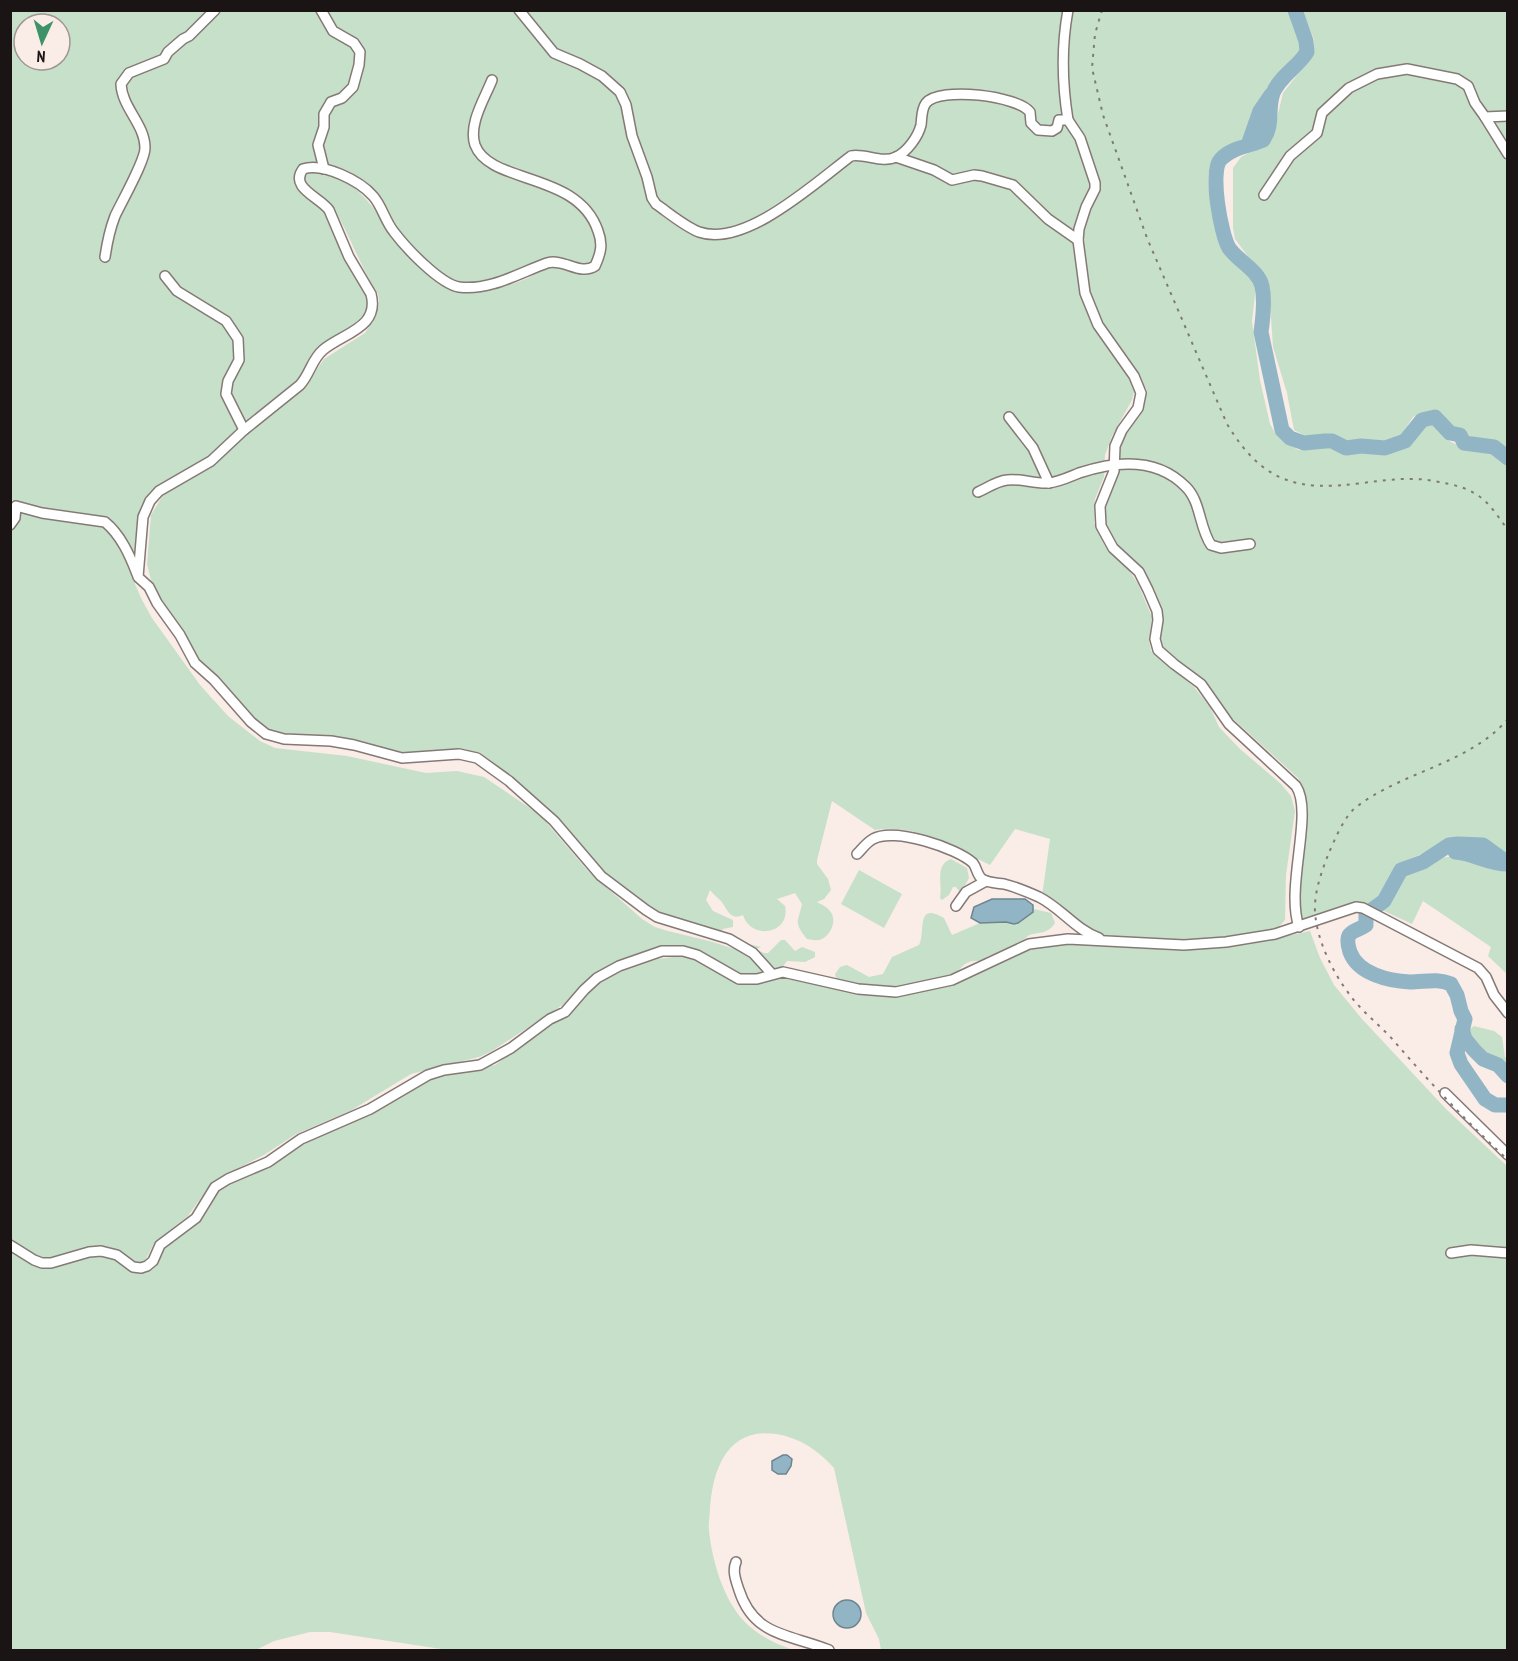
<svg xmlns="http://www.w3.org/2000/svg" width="1518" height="1661" font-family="'PT Sans Narrow',sans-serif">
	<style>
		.green { fill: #c7e0ca; fill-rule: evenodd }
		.water { fill: #92b5c5; stroke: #6e8590; stroke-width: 1.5 }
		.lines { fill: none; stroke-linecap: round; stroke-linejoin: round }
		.river { stroke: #92b5c5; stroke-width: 15 }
		.street-casing { stroke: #857975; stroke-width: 12 }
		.street { stroke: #fff; stroke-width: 9 }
		.rail { stroke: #827976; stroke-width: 2; stroke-dasharray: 3 6; stroke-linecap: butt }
	</style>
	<rect width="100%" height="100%" fill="#faece7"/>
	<g class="green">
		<path d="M10 11H1290L1301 34 1304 51 1298 60 1271 82 1243 138 1214 156C1202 178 1211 202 1218 224 1221 232 1223 242 1227 250 1236 264 1253 269 1256 286L1252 321 1260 380 1270 424 1275 433 1284 441 1298 450H1304L1322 446 1343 453 1363 452 1384 453 1405 445 1422 426 1434 424C1441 429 1443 437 1451 442 1470 452 1496 445 1507 466V857L1486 842 1456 840 1441 843 1431 850 1398 864 1394 869 1380 900 1372 907C1343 898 1326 913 1300 923 1299 915 1297 907 1298 899 1298 864 1317 808 1298 778L1232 718H1227L1221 711 1164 652 1159 632 1161 612 1158 601 1144 570 1117 545 1104 523V508L1118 474V452L1124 435 1141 412 1145 403 1147 390 1141 381 1135 388 1132 400 1112 436 1105 455 1104 477 1095 499 1094 523 1106 548 1126 566 1138 584 1152 617 1149 639 1151 651 1194 687 1210 707 1219 727 1240 749 1281 784 1291 796 1295 811 1286 875 1285 920 1278 928 1199 942 1106 937 1098 935 1042 896 1050 839 1015 829 990 865C954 848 917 823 875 830L832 801 817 860V864L828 879 831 890 824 899 817 902C823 905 829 908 832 914 836 923 830 935 822 939 817 941 812 940 807 939 793 921 798 923 802 904L795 893 777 899 785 906C791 934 751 941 743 915 730 921 728 910 721 901 717 897 713 894 710 890L706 900 713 911 733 920V927L723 929 720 933 659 914 647 907 603 873 535 798 487 758 465 751 398 753 271 733 258 723 196 658 188 639 153 588 147 564 151 515 163 495 225 454 246 433 303 389 324 359 365 333 377 314 379 301 378 294C360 267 350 234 332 206 325 195 300 188 305 173 375 160 397 279 457 291 475 295 510 286 528 278 533 275 538 272 544 270 558 266 575 267 589 265 572 266 551 263 534 266 503 273 472 296 442 275 429 266 409 246 400 233 391 221 386 206 377 193 361 174 317 150 296 171L295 182 297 189 325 211 369 301 368 308 362 320 306 367 297 381 231 437 215 452 150 492 140 512 134 574 135 584 142 600 152 618 200 685 228 716 260 741 275 748 347 756 426 773 457 771 484 777 533 810 546 822 588 871 642 919 655 927 668 931 713 942 734 949 758 963 766 972 754 976H744L733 972 709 955 695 950 662 947 634 956 599 972 579 988 564 1004 492 1051 479 1057 411 1074 350 1111 296 1134 264 1155 223 1176 210 1185 188 1216 162 1236 153 1245 144 1263C129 1266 122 1249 107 1247 84 1244 61 1262 39 1256 29 1254 19 1245 10 1240ZM24 24H60V60H24Z"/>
		<polygon points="1302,11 1507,11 1507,451 1489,441 1471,440 1463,433 1455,430 1442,413 1435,411 1419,414 1413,417 1399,438 1389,442 1351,441 1326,435 1304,435 1294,430 1287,393 1273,347 1269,289 1261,274 1235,239 1233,228 1233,168 1241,157 1268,143 1275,126 1283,93 1312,56 1314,48 1314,39"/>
		<polygon points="1447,857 1462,857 1486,866 1507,869 1507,974 1488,956 1491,947 1423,901 1412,924 1382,910 1402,876 1426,866 1440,858"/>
		<path d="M951 859 967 868 969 878 962 891H959L956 887H953L949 895 942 900 940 898C943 885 934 865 951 859Z"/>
		<polygon points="859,870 902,894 884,928 841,904"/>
		<path d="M1034 909 1051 913 1055 923C1048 934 1040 932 1029 935L1020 943 1001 953 988 956 982 961C958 959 963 974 947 978 930 983 910 988 892 990 877 991 853 984 837 981L835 974 840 967 847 965 869 977 883 974 892 957 919 945C926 932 915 901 944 918L952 935 980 923H1018L1030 914Z"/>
		<path d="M1310 931 1320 958 1334 985 1362 1019 1446 1109 1507 1166V1650H881L879 1639 866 1613 834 1468C818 1450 800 1438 776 1434 728 1427 713 1468 710 1508 710 1515 708 1523 709 1531 712 1560 723 1598 743 1620 757 1635 774 1643 793 1650L441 1649 330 1632H310L274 1641 256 1650H11V1248L33 1263C52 1261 92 1251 109 1256 124 1260 137 1275 153 1269L166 1246 202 1220 220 1190 228 1185 269 1165 315 1138 360 1119 419 1085 440 1076 495 1065 554 1023 569 1016 593 988 612 975 658 959 680 956 691 958 709 965 733 981 743 984 782 978 862 994 891 997 923 991 1030 949 1060 943 1181 949 1216 948 1250 944Z"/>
		<polygon points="731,933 749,944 761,947 756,949 764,953 768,953 781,940 785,940 795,951 802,947 815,952 815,957 805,962 787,961 781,969 772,971 725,935"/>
		<path d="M1474 1026 1494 1031 1502 1037 1505 1057 1507 1058V1074C1498 1058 1464 1053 1467 1031Z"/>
	</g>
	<g class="water">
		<polygon points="992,899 1025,899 1033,905 1033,912 1018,923 1014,924 1006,922 980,923 971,918 974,907"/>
		<polygon points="783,1455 787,1455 792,1459 791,1466 786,1474 778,1474 772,1470 772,1461"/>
		<circle cx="847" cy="1614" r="14"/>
	</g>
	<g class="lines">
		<g class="river">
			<path d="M1295 10 1306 41 1307 52C1298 67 1280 76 1273 93 1267 109 1274 125 1263 140 1249 146 1231 148 1221 159 1209 170 1221 235 1229 248 1238 261 1258 270 1262 286 1265 300 1263 318 1261 332L1282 430 1290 438 1304 443 1325 441H1332L1346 448 1361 446 1385 448 1405 441 1422 420 1435 417 1450 433 1460 435 1464 443 1494 447 1508 458"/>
			<polyline points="1248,145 1260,111 1271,95"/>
			<path d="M1455 852C1474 853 1487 864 1508 864"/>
			<path d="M1508 863 1483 845 1458 844 1449 845 1423 862 1401 870 1384 901 1366 914V925C1354 933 1343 930 1350 952 1358 974 1389 981 1410 982 1425 982 1437 978 1451 984L1457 995 1461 1011 1465 1019 1457 1053 1461 1064 1485 1099 1495 1105H1508"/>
			<polyline points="1462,1029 1465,1039 1474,1050 1483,1059 1498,1065 1508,1076"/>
		</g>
		<defs>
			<g id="street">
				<polyline points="321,10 333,31 354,43 360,52 359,65 353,87 342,98 331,102 324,114 324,127 318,145 324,169"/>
				<path d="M519 10 554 53 580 64 602 76 620 92 626 105 632 136 647 177 652 198 656 204C669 213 684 226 699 232 745 248 815 183 851 156 865 153 882 164 896 157 907 152 918 137 921 125 922 118 921 110 926 103 940 86 1018 96 1030 112L1031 123 1038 130 1052 131 1057 128 1059 120H1068L1080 138 1095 183V189L1086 207 1079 229 1078 240 1085 293 1098 325 1134 376 1141 393 1138 408 1122 430 1115 446 1114 471 1100 506 1101 526 1113 548 1139 572 1148 590 1157 611 1158 620 1155 639 1158 650 1174 664 1201 684 1229 724 1296 786C1314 813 1285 887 1299 927"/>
				<path d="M1068 10C1061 48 1062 83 1068 120"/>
				<path d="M492 80C485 98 468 124 475 145 490 185 578 171 598 231 603 244 601 253 595 266 580 276 564 258 547 263 519 273 490 291 459 287 440 284 406 248 394 232 385 221 382 206 373 196 360 181 323 162 303 169 289 188 320 197 329 210L349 257 371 294C380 328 343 333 323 350 312 359 310 374 300 385L244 430 211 461 159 491 150 501 143 517 138 577 149 587 157 603 180 635 195 663 214 680 251 722 266 734 284 739 331 741 354 745 402 758 459 754 477 758 509 781 554 821 601 876 646 910 657 917 729 939 753 953 772 974"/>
				<polyline points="1485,117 1508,154"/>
				<polyline points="896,157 934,170 952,180 974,175 982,176 1013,185 1048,219 1078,240"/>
				<polyline points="1264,195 1290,156 1317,133 1322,113 1349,88 1377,74 1407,69 1457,79 1468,86 1475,103 1485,117 1508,116"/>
				<path d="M105 257C107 243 110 229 115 216 122 201 145 161 145 148 145 124 122 108 121 84L129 73 164 59 168 52 183 39 189 36 215 10"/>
				<polyline points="165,276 177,291 226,321 238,339 239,360 228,381 226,394 244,430"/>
				<polyline points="1009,417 1033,448 1049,483"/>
				<path d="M978 492C987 488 997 481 1007 480 1021 478 1034 484 1048 483 1059 482 1069 477 1079 473 1115 461 1157 457 1186 487 1201 502 1199 527 1211 545L1221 548 1250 544"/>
				<path d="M10 525 15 518 16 506 42 513 105 522C121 535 130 556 137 574"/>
				<path d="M857 854C862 849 867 842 873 839 894 827 957 848 973 863 977 868 977 875 982 879 988 883 997 883 1004 884 1016 887 1028 892 1039 897 1061 908 1076 930 1099 938"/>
				<polyline points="956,906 966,892 986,881"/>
				<polyline points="1445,1093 1508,1155"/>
				<polyline points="10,1245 34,1260 42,1263 51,1263 89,1252 101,1251 117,1255 133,1267 141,1268 147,1266 153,1261 160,1245 196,1218 215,1187 228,1179 268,1162 301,1139 370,1109 428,1075 444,1070 480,1065 511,1048 550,1019 565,1012 584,990 597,978 619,966 662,951 683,951 697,955 739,979 757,979 783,972 858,989 896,992 952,980 1029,944 1068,939 1184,945 1226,942 1275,934 1356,907 1363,908 1478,968 1486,977 1494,995 1508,1013"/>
				<polyline points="1451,1253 1471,1250 1508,1253"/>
				<path d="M736 1562C732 1571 736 1581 739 1590 754 1637 790 1634 829 1650"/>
			</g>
		</defs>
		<use href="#street" class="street-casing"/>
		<use href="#street" class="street"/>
		<g class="rail">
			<path d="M1102 10 1095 34 1092 68 1103 115 1147 238 1227 424C1262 482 1297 492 1362 483 1388 480 1413 476 1439 482 1451 484 1464 487 1474 493 1489 501 1498 517 1508 530"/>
			<path d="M1508 719C1468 765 1402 771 1355 808 1344 817 1334 841 1328 855 1321 873 1314 893 1315 912 1317 941 1333 973 1350 995 1362 1012 1380 1025 1394 1041 1430 1083 1467 1122 1508 1160"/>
		</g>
	</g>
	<rect width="1518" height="1661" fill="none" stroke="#1a1514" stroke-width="24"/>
	<g transform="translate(42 42) rotate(184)"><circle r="28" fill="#faece7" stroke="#a09693" stroke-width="1.5"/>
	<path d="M0-4.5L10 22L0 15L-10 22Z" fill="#3d9367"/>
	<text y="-9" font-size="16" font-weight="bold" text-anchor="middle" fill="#1a1514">N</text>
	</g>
</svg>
